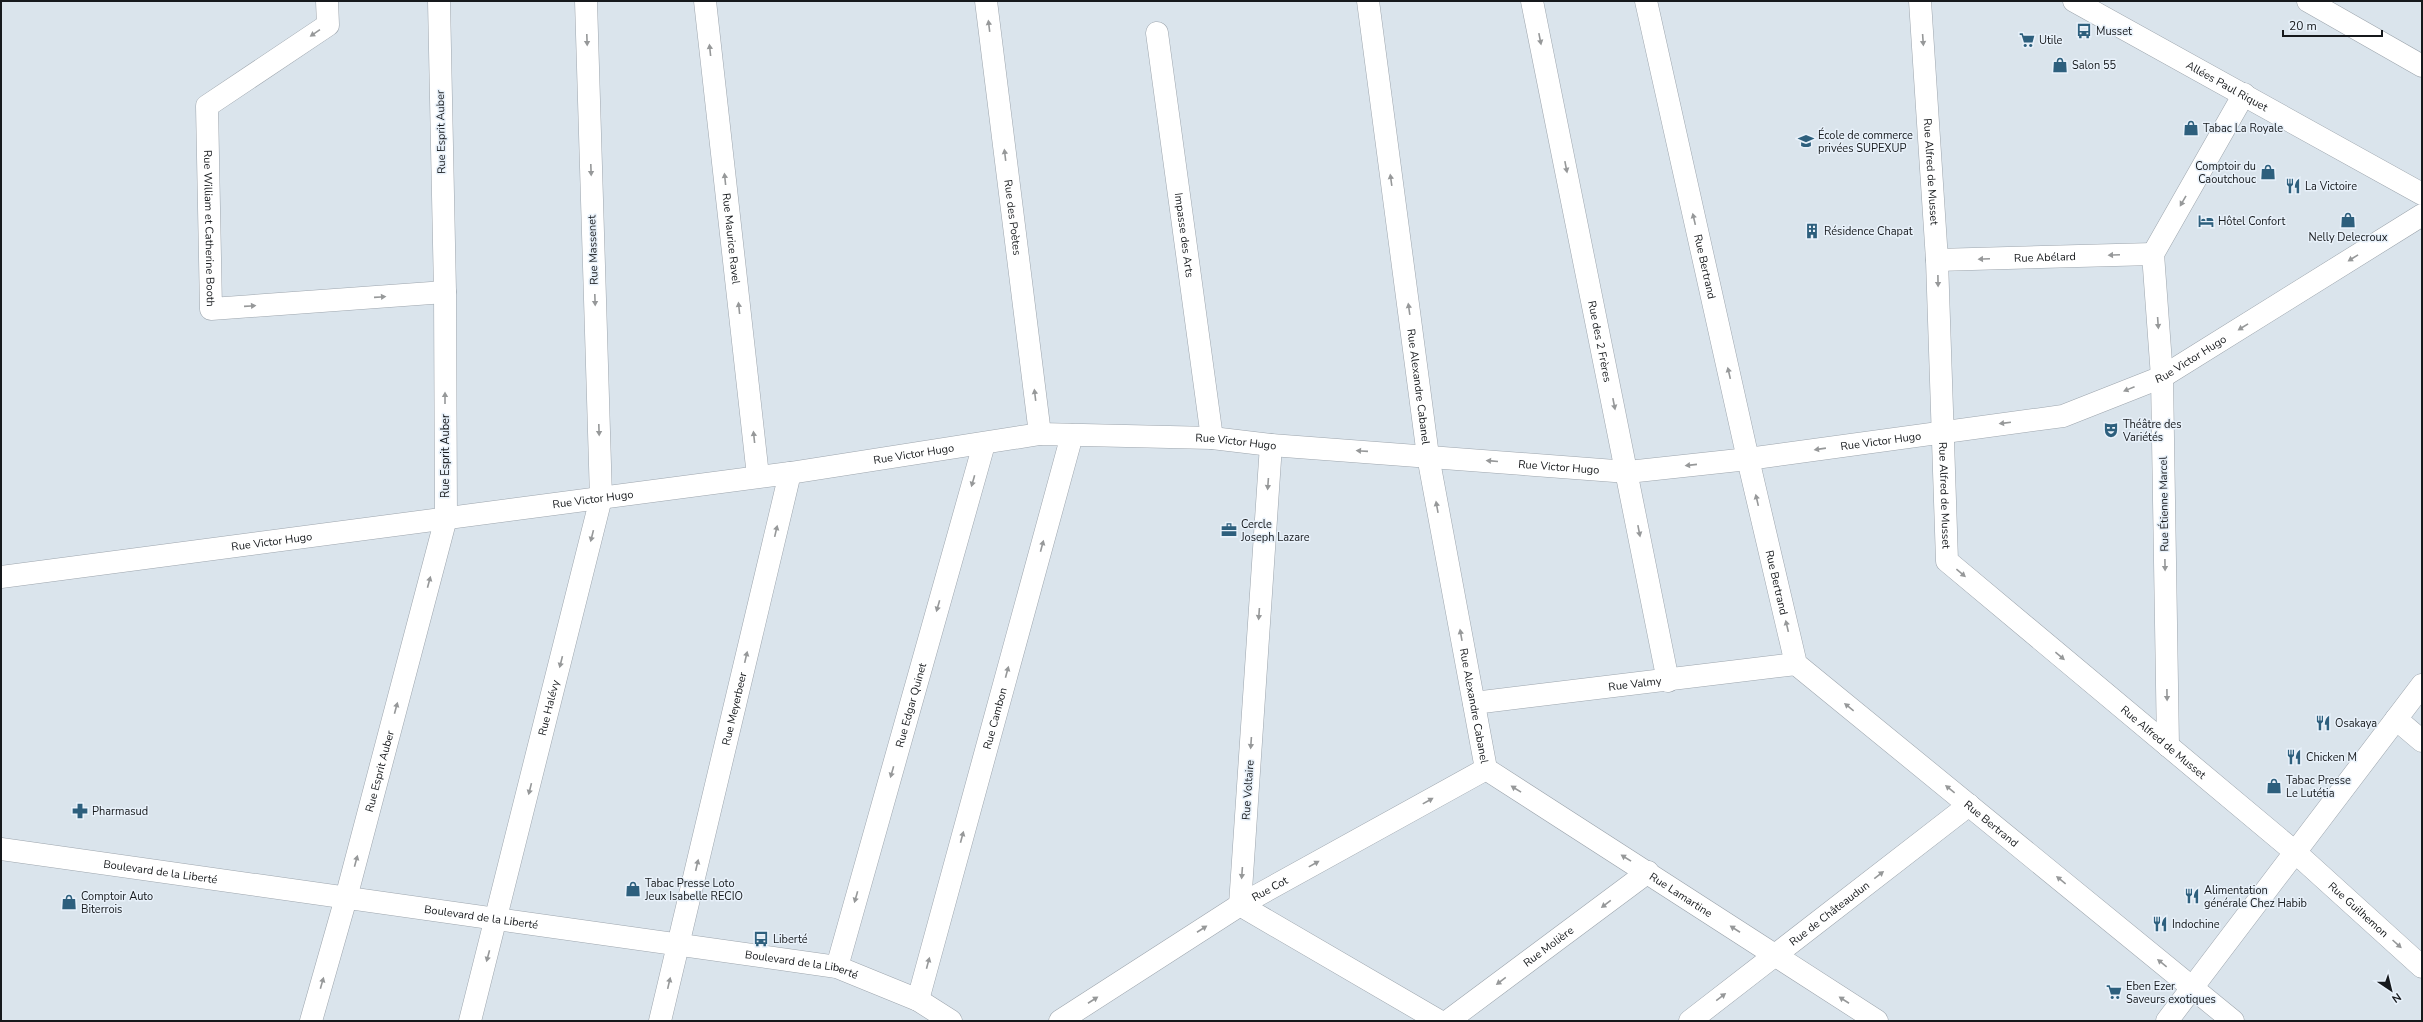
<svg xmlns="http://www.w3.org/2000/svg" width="2423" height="1022" font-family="'Nunito Sans',sans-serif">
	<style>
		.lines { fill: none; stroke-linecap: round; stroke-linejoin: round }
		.minor-casing { stroke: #9da5ad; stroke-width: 23 }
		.major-casing { stroke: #9da5ad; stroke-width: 23 }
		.minor { stroke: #fff; stroke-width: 22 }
		.major { stroke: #fff; stroke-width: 22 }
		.oneway { fill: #969899 }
		.labels { text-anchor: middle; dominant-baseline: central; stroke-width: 3; stroke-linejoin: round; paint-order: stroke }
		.poi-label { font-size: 11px; fill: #16191c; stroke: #e8f1fa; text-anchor: start }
		.street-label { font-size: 11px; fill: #16191c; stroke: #e8f1fa }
	</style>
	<rect width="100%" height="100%" fill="#dae4ec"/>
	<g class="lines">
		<defs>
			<g id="minor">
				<path id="s1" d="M327 1 328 25 207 106 211 309 445 292"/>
				<path id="s2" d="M705 1 758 476"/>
				<path id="s3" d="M986 1 1040 434"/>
				<path id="s4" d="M1368 1 1428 456 1486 769"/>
				<path id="s5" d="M1532 1 1668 681"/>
				<path id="s6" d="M1646 1 1748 459 1796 664 2233 1021"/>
				<path id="s7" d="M1920 1 1937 260 1947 561 2295 852 2422 967"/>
				<polyline points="2308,1 2422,66"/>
				<path id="s8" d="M1157 33 1212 438"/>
				<path id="s9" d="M1937 260 2153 254"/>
				<polyline points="1271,445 1240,905 1439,1021"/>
				<path id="s10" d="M1 577 790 473 1040 434 1212 438 1271 445 1628 472 1748 459 2063 416 2162 377 2422 215"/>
				<path id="s11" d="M1474 703 1796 664"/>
				<polyline points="2396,719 2422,741"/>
				<polyline points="2168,746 2162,377 2153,254 2244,94"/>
				<path id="s12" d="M1486 769 1877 1021"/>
				<path id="s13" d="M837 967 984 444"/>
				<path id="s14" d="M918 1000 1072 435"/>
				<path id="s15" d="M311 1021 346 898 446 518 445 292 439 1"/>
				<path id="s16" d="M470 1021 601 498 586 1"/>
				<path id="s17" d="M660 1021 790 473"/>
				<path id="s18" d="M1060 1021 1240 905 1486 769"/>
				<path id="s19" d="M1448 1021 1648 872"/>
				<path id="s20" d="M1690 1021 1969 805"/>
			</g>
			<g id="major">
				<path id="s21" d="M2074 1 2422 194"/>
				<path id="s22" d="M1 849 837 967 918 1000 951 1021"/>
				<polyline points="2167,1021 2422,685"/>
			</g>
		</defs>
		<use href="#minor" class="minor-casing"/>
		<use href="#major" class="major-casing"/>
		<use href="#minor" class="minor"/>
		<use href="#major" class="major"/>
	</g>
	<defs><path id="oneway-solid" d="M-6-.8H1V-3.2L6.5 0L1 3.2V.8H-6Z"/></defs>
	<g class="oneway">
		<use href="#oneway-solid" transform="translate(989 26) rotate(-97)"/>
		<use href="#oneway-solid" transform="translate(315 33) rotate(146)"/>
		<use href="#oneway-solid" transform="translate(1540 39) rotate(79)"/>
		<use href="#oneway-solid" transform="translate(587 40) rotate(88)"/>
		<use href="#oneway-solid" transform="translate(1923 40) rotate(86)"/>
		<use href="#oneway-solid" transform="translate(710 50) rotate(-96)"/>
		<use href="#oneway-solid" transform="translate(1005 155) rotate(-97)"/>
		<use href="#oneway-solid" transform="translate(1566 167) rotate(79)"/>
		<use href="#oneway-solid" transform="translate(591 170) rotate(88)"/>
		<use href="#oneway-solid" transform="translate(725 179) rotate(-96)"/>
		<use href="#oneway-solid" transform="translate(1391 180) rotate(-98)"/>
		<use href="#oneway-solid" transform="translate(2183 201) rotate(120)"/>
		<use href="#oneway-solid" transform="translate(1694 219) rotate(-103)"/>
		<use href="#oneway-solid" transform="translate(2114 255) rotate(178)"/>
		<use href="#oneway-solid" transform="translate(2353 258) rotate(148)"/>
		<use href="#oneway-solid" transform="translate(1984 259) rotate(178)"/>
		<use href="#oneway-solid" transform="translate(1938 281) rotate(89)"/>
		<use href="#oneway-solid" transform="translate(380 297) rotate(-4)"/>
		<use href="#oneway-solid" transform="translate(595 300) rotate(88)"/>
		<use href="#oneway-solid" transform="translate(250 306) rotate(-4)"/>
		<use href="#oneway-solid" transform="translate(739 308) rotate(-96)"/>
		<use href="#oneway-solid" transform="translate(1409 309) rotate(-98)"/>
		<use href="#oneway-solid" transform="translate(2158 323) rotate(86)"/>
		<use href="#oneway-solid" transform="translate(2243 327) rotate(148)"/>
		<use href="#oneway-solid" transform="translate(1729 373) rotate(-103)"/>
		<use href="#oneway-solid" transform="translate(2129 389) rotate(158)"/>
		<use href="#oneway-solid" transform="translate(1035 395) rotate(-97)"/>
		<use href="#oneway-solid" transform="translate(445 398) rotate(-90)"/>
		<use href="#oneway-solid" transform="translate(1614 404) rotate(79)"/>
		<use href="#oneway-solid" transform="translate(2005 423) rotate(173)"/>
		<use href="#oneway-solid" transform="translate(599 430) rotate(88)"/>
		<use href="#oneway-solid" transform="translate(754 437) rotate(-96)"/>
		<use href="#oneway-solid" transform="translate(1820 449) rotate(172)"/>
		<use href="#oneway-solid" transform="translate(1362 451) rotate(-176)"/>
		<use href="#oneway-solid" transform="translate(1492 461) rotate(-175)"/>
		<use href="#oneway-solid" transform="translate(1691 465) rotate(174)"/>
		<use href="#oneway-solid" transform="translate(973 481) rotate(106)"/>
		<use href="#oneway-solid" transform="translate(1268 484) rotate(94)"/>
		<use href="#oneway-solid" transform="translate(1757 500) rotate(-103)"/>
		<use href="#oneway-solid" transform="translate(1437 507) rotate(-100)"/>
		<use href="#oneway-solid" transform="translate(776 531) rotate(-77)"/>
		<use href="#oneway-solid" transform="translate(1639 531) rotate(79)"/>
		<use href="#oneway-solid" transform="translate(592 536) rotate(104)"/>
		<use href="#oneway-solid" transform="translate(1042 546) rotate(-75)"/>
		<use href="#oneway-solid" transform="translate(2165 565) rotate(89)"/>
		<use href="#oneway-solid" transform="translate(1961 573) rotate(40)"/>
		<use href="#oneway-solid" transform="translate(429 582) rotate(-75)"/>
		<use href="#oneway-solid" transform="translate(938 606) rotate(106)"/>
		<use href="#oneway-solid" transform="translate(1259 614) rotate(94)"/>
		<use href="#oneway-solid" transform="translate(1787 626) rotate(-103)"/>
		<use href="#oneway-solid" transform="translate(1461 635) rotate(-100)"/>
		<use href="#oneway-solid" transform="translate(2060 656) rotate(40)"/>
		<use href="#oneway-solid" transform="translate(746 657) rotate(-77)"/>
		<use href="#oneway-solid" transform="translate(561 662) rotate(104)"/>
		<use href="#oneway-solid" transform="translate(1007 672) rotate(-75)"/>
		<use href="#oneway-solid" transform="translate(2167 695) rotate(89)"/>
		<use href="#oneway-solid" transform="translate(1849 707) rotate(-141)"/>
		<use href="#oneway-solid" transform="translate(396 708) rotate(-75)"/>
		<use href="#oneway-solid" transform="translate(1251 743) rotate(94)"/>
		<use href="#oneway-solid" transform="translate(892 772) rotate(106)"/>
		<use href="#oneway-solid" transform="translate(530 789) rotate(104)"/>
		<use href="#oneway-solid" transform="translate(1516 789) rotate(-148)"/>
		<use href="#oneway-solid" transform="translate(1950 789) rotate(-141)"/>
		<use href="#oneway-solid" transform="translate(1428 801) rotate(-29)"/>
		<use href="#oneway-solid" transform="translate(962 837) rotate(-75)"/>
		<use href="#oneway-solid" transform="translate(1626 858) rotate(-148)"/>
		<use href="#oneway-solid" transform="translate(356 861) rotate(-75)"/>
		<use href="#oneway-solid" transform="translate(1314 864) rotate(-29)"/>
		<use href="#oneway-solid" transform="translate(697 865) rotate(-77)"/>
		<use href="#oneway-solid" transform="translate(1242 873) rotate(94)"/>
		<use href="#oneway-solid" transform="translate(1879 875) rotate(-38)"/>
		<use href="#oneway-solid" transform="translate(2061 880) rotate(-141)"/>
		<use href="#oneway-solid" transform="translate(856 897) rotate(106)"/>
		<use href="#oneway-solid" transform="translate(1606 904) rotate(143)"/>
		<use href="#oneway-solid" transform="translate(1202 929) rotate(-33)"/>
		<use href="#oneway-solid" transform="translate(1735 929) rotate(-147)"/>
		<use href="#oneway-solid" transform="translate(2397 944) rotate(42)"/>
		<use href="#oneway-solid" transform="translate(488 956) rotate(105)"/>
		<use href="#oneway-solid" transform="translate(928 963) rotate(-75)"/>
		<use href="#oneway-solid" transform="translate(2162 963) rotate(-141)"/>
		<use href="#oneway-solid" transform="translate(1501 981) rotate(143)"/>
		<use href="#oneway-solid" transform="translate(322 983) rotate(-74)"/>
		<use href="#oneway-solid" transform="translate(669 983) rotate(-77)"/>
		<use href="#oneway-solid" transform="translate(1721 997) rotate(-37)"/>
		<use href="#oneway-solid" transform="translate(1093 1000) rotate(-33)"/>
		<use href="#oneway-solid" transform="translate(1844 1000) rotate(-147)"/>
	</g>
	<defs>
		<symbol id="bus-bare" viewBox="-9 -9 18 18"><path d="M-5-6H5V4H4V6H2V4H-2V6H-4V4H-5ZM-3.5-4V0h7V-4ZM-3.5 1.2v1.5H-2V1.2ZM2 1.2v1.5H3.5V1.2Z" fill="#2d5f7d" stroke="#e8f1fa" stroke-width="2.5" paint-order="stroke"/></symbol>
		<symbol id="supermarket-bare" viewBox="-9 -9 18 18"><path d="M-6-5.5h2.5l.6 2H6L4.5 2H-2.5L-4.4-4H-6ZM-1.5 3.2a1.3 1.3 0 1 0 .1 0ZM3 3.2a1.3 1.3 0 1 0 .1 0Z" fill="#2d5f7d" stroke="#e8f1fa" stroke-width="2.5" paint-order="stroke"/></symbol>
		<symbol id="shop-bare" viewBox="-9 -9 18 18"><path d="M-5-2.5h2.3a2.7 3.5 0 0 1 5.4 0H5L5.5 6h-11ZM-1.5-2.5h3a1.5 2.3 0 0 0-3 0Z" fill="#2d5f7d" stroke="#e8f1fa" stroke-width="2.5" paint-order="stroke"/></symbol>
		<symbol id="university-bare" viewBox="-9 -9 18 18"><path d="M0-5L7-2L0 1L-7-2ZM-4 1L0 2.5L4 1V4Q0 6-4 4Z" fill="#2d5f7d" stroke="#e8f1fa" stroke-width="2.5" paint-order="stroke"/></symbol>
		<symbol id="restaurant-bare" viewBox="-9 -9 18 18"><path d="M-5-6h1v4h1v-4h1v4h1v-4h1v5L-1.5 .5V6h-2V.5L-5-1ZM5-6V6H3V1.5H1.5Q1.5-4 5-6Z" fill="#2d5f7d" stroke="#e8f1fa" stroke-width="2.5" paint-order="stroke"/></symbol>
		<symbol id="hotel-bare" viewBox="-9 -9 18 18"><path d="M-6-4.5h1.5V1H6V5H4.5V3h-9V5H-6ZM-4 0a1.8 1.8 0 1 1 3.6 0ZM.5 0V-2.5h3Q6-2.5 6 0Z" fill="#2d5f7d" stroke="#e8f1fa" stroke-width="2.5" paint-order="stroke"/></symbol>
		<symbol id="building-bare" viewBox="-9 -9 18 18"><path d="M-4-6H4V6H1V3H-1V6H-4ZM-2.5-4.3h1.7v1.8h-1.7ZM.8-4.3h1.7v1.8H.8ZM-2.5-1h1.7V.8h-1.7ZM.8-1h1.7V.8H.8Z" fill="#2d5f7d" stroke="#e8f1fa" stroke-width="2.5" paint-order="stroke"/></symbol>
		<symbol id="theatre-bare" viewBox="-9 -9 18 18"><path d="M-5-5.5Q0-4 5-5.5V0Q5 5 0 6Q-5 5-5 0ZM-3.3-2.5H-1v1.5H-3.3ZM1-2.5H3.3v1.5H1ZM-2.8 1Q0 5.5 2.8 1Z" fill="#2d5f7d" stroke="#e8f1fa" stroke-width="2.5" paint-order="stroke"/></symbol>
		<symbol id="office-bare" viewBox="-9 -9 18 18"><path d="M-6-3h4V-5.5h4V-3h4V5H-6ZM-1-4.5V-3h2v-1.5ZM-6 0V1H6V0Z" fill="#2d5f7d" stroke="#e8f1fa" stroke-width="2.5" paint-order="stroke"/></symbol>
		<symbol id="pharmacy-bare" viewBox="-9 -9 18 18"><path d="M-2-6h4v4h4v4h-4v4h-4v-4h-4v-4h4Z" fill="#2d5f7d" stroke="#e8f1fa" stroke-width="2.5" paint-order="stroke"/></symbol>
	</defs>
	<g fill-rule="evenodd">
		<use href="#bus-bare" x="2073" y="20" width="22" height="22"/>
		<use href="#supermarket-bare" x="2016" y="29" width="22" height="22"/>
		<use href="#shop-bare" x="2049" y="54" width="22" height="22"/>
		<use href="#shop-bare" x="2180" y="117" width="22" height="22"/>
		<use href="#university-bare" x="1795" y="130" width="22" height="22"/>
		<use href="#shop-bare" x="2257" y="161" width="22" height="22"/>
		<use href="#restaurant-bare" x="2282" y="175" width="22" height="22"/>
		<use href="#shop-bare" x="2337" y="209" width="22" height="22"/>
		<use href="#hotel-bare" x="2195" y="210" width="22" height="22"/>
		<use href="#building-bare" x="1801" y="220" width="22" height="22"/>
		<use href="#theatre-bare" x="2100" y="419" width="22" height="22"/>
		<use href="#office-bare" x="1218" y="519" width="22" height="22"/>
		<use href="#restaurant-bare" x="2312" y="712" width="22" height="22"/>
		<use href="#restaurant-bare" x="2283" y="746" width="22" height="22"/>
		<use href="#shop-bare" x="2263" y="775" width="22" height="22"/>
		<use href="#pharmacy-bare" x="69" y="800" width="22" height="22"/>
		<use href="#shop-bare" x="622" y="878" width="22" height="22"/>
		<use href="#restaurant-bare" x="2181" y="885" width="22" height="22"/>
		<use href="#shop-bare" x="58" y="891" width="22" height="22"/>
		<use href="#restaurant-bare" x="2149" y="913" width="22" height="22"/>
		<use href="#bus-bare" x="750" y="928" width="22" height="22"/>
		<use href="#supermarket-bare" x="2103" y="981" width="22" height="22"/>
	</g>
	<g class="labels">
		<g class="poi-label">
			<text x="2096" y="31">Musset</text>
			<text x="2039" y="40">Utile</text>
			<text x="2072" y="65">Salon 55</text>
			<text x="2203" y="128">Tabac La Royale</text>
			<text x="1818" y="135">École de commerce<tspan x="1818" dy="13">privées SUPEXUP</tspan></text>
			<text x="2256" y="166" text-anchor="end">Comptoir du<tspan x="2256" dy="13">Caoutchouc</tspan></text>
			<text x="2305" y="186">La Victoire</text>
			<text x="2218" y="221">Hôtel Confort</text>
			<text x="1824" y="231">Résidence Chapat</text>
			<text x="2348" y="237" text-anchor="middle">Nelly Delecroux</text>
			<text x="2123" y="424">Théâtre des<tspan x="2123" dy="13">Variétés</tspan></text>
			<text x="1241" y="524">Cercle<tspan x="1241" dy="13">Joseph Lazare</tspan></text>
			<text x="2335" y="723">Osakaya</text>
			<text x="2306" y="757">Chicken M</text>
			<text x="2286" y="780">Tabac Presse<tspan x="2286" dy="13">Le Lutétia</tspan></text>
			<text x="92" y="811">Pharmasud</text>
			<text x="645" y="883">Tabac Presse Loto<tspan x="645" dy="13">Jeux Isabelle RECIO</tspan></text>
			<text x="2204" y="890">Alimentation<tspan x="2204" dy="13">générale Chez Habib</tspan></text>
			<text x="81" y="896">Comptoir Auto<tspan x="81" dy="13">Biterrois</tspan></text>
			<text x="2172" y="924">Indochine</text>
			<text x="773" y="939">Liberté</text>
			<text x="2126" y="986">Eben Ezer<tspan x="2126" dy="13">Saveurs exotiques</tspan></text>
		</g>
		<g class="street-label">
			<text stroke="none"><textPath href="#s21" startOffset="175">Allées Paul Riquet</textPath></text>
			<text transform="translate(441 132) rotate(-91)">Rue Esprit Auber</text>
			<text stroke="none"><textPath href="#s7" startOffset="171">Rue Alfred de Musset</textPath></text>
			<text stroke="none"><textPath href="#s3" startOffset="218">Rue des Poètes</textPath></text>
			<text stroke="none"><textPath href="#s1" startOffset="292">Rue William et Catherine Booth</textPath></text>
			<text stroke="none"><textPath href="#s8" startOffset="204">Impasse des Arts</textPath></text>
			<text stroke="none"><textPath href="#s2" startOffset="239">Rue Maurice Ravel</textPath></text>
			<text transform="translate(593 250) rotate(-92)">Rue Massenet</text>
			<text stroke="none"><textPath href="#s9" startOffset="108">Rue Abélard</textPath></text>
			<text stroke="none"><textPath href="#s6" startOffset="272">Rue Bertrand</textPath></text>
			<text stroke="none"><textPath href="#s5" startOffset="347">Rue des 2 Frères</textPath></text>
			<text stroke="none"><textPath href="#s10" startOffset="2217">Rue Victor Hugo</textPath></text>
			<text stroke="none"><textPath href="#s4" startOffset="389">Rue Alexandre Cabanel</textPath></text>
			<text stroke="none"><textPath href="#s10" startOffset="1893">Rue Victor Hugo</textPath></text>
			<text stroke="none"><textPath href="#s10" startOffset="1245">Rue Victor Hugo</textPath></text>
			<text stroke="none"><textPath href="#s10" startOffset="921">Rue Victor Hugo</textPath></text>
			<text transform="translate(445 456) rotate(-90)">Rue Esprit Auber</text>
			<text stroke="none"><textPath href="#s10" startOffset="1569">Rue Victor Hugo</textPath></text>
			<text stroke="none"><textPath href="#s7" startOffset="495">Rue Alfred de Musset</textPath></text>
			<text stroke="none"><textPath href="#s10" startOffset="597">Rue Victor Hugo</textPath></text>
			<text transform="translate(2164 504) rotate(-91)">Rue Étienne Marcel</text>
			<text stroke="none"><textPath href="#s10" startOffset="273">Rue Victor Hugo</textPath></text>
			<text stroke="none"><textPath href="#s6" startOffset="596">Rue Bertrand</textPath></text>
			<text stroke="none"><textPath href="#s11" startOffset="162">Rue Valmy</textPath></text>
			<text stroke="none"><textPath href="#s13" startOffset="272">Rue Edgar Quinet</textPath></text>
			<text stroke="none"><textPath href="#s4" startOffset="713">Rue Alexandre Cabanel</textPath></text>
			<text stroke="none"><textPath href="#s16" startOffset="323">Rue Halévy</textPath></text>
			<text stroke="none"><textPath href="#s17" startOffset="321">Rue Meyerbeer</textPath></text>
			<text stroke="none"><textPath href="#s14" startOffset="292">Rue Cambon</textPath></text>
			<text stroke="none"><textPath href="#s7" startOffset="843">Rue Alfred de Musset</textPath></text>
			<text stroke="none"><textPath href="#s15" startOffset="259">Rue Esprit Auber</textPath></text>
			<text transform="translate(1248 790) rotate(-86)">Rue Voltaire</text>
			<text stroke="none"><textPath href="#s6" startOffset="932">Rue Bertrand</textPath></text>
			<text stroke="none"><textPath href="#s22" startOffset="161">Boulevard de la Liberté</textPath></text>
			<text stroke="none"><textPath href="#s18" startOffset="248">Rue Cot</textPath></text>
			<text stroke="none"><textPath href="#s12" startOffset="232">Rue Lamartine</textPath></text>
			<text stroke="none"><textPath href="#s7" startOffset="1100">Rue Guilhemon</textPath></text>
			<text stroke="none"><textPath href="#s20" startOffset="176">Rue de Châteaudun</textPath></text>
			<text stroke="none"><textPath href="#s22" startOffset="485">Boulevard de la Liberté</textPath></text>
			<text stroke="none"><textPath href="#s19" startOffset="125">Rue Molière</textPath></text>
			<text stroke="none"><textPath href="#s22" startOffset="809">Boulevard de la Liberté</textPath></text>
		</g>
	</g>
	<rect width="2423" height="1022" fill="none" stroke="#16191c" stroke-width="4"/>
	<g transform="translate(2391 990) rotate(145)" stroke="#e8f1fa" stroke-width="3" paint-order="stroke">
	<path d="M0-3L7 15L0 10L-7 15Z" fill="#16191c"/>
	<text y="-6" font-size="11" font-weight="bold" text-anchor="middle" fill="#16191c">N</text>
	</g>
	<path d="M2283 30v6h99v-6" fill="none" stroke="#16191c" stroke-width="2"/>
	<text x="2289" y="30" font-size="12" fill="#16191c" stroke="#e8f1fa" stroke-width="3" paint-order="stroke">20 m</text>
</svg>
